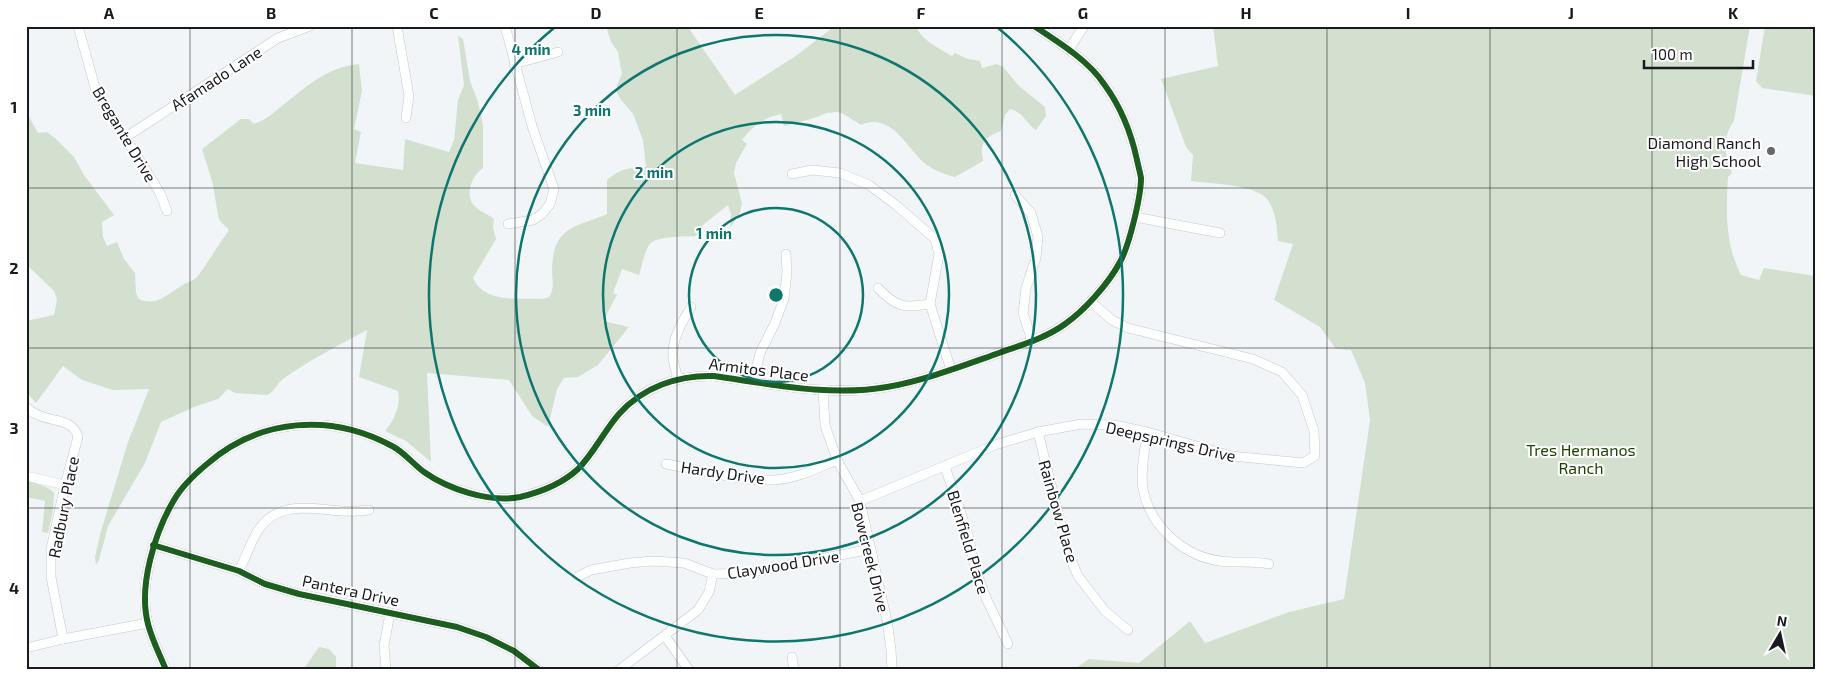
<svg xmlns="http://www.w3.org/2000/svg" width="1842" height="696" font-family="'Exo 2',sans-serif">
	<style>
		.green { fill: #d3e0cf }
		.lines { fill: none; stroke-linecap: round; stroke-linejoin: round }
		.minor-casing { stroke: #c6c8ca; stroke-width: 10 }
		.minor { stroke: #fdfefe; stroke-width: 9 }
		.cycleway-casing { stroke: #fff; stroke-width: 9 }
		.cycleway { stroke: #1b5e20; stroke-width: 6 }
		.grid { fill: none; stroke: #181a1d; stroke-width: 1; stroke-opacity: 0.55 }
		.ring { fill: none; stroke: #0f766e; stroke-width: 2.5 }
		.poi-dot { fill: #64676a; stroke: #fff; stroke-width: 2 }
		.labels { text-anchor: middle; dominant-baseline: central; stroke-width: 4; stroke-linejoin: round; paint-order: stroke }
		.street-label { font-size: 16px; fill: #181a1d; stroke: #fff }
		.poi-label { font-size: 16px; fill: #181a1d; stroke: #fff; text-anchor: end }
		.park-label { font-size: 16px; fill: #1d3f00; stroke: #fff }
		.centre { fill: #0f766e; stroke: #fff; stroke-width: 2.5 }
		.ring-label { font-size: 15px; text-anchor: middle; font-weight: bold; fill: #0f766e; stroke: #fff; stroke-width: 4; stroke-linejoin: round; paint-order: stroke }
		.neatline { fill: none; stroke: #181a1d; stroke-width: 2 }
		.grid-label { font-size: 16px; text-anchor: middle; font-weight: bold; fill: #181a1d }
	</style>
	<rect width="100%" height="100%" fill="#f2f5f8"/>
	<g class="green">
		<path d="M606 26H695L690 30 735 95 797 55 835 26H916C921 40 939 48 952 56L955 53 968 59 980 61 982 68 997 64 1003 67 1019 86 1045 107 1046 116 1036 130C1025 123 1025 113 1010 109L1005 115 1001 131C993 134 983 138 982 148 981 151 983 157 983 161L955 177C943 174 933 170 923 162 906 146 890 112 861 125L842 113 837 112 827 113 811 119 784 126 781 114C763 118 753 126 742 140L747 144 736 163 734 173 742 203 740 213 730 228 731 214 728 205 704 224 696 236C685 237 656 235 649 245 644 253 642 266 639 275L622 269 613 293 617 295 603 321 629 327 598 365 578 377 564 378 557 389 548 427 532 416 509 380 427 373 431 462 406 441 385 431C394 420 401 406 398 391L359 377 367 330C337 346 310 360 283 379 276 384 275 392 267 395L235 393 228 389 218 399 194 407 161 422 145 463 108 526 99 560 96 565 95 557 101 531 128 442 149 389 113 390 82 380 63 366 36 403 26 392V321L54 315 57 299 54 291 26 264V111L38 133 47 132 55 138 74 157 84 175 114 215 102 222 103 237 107 246 117 242 124 259 135 273 136 293 139 299C157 307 167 294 181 286 187 282 194 281 198 276 209 261 218 245 229 230L220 221 218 216 213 184 202 149 241 119H249L254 124C266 120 273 113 283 105 309 85 325 68 359 64L362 91 354 129 361 132 355 163 403 170 405 139 449 152 454 140 458 100 464 85 458 36 463 39 470 81 478 102 483 125V168C471 176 463 198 477 208 483 213 488 214 494 219L493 227 496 239 473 278C475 281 477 286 480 288 494 302 524 298 543 299L549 297C555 289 552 280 552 270 553 227 573 228 607 214V180C622 167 628 169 646 167L643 140 633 114 621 100 617 93V86L622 73 620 64 618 52 611 42Z"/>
		<path d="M1213 26H1750L1734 121C1722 137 1724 156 1732 173L1728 177C1726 210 1725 244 1741 275L1759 280 1764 268 1816 276V670H1073L1089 659 1139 663 1190 621 1205 643 1289 612 1344 599 1370 420 1365 383 1351 350 1336 349 1320 327 1274 300 1293 244 1278 241C1277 228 1276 210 1267 199 1254 184 1211 184 1191 181L1193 155 1186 147 1161 79 1218 66Z"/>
		<polygon points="1765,26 1816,26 1816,96 1762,88 1756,81"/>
		<path d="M26 481C37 484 47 485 54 493L53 511 48 533 42 532 45 501 26 497Z"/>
		<polygon points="319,647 329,649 336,657 336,670 303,670"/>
	</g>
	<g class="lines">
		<defs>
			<g id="minor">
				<polyline points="78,26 96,91 160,193 167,211"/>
				<polyline points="397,26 409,96 406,118"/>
				<polyline points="505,26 532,126 554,189 550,204 542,214 533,220 508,224"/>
				<polyline points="1069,49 1084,26"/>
				<polyline points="514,64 558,52"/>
				<polyline points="126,137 278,38 310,26"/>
				<polyline points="792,174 812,170 840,173 869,185 896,205 935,239 939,254 930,304 951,370"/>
				<polyline points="1015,195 1031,213 1038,237 1036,258 1026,288 1023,313 1032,341"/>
				<polyline points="1135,217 1220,233"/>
				<path d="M878 288C897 308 904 308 930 304"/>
				<path d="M678 379C676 371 673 363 673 355 672 338 683 321 691 307"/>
				<polyline points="753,382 760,353 775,323 784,299 787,272 786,254"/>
				<polyline points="823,390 825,425 837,460 860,501 887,621 891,649 892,670"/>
				<path d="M26 407C29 409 33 413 36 414 51 422 73 418 78 437L65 485 51 549V577L63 639"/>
				<polyline points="1038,432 1068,553 1078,576 1105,611 1128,630"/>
				<path d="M1147 432C1145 451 1140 471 1143 489 1150 526 1183 556 1220 561 1236 563 1253 561 1269 564"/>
				<path d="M666 464C701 470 738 481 774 480 796 479 817 468 837 460"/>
				<polyline points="945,467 960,510 969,538 975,568 986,598 1008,644"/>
				<polyline points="26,476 65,485"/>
				<polyline points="860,501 995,445 1038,432 1081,424 1114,425 1147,432 1232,456 1303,463 1315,456 1314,431 1302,395 1282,372 1253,359 1128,328 1112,320 1091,302"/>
				<polyline points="153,545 239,571 265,584 299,594 457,627 486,637 514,651 539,670"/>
				<path d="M239 571C246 557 251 541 259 529 279 500 312 509 342 511 351 512 360 511 369 510"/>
				<polyline points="579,576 591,570 630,563 653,561 684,563 713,574 747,573 871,549"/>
				<polyline points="665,636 689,670"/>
				<polyline points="26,648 63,639 148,623"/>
				<polyline points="792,657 794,670"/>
				<path d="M166 670C160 655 152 640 148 624 138 586 155 532 174 500 182 486 195 474 207 464 260 418 331 413 392 446 404 452 413 464 424 472 448 489 489 503 520 497 541 492 562 484 578 469 594 453 604 431 619 414 643 387 678 375 714 376 770 384 830 397 887 387 926 380 962 366 999 353 1021 345 1046 338 1065 324 1084 311 1109 283 1120 262 1129 246 1141 197 1141 178 1140 172 1138 165 1137 160 1131 132 1121 107 1104 84 1088 60 1058 42 1034 26"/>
				<polyline points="386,670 384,646 390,613"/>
				<polyline points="619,670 698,610 709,592 713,574"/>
			</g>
		</defs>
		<use href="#minor" class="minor-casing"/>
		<use href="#minor" class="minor"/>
		<defs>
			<g id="cycleway">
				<polyline points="153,545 239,571 265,584 299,594 457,627 486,637 514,651 539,670"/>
				<path d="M166 670C160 655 152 640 148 624 138 586 155 532 174 500 182 486 195 474 207 464 260 418 331 413 392 446 404 452 413 464 424 472 448 489 489 503 520 497 541 492 562 484 578 469 594 453 604 431 619 414 643 387 678 375 714 376 770 384 830 397 887 387 926 380 962 366 999 353 1021 345 1046 338 1065 324 1084 311 1109 283 1120 262 1129 246 1141 197 1141 178 1140 172 1138 165 1137 160 1131 132 1121 107 1104 84 1088 60 1058 42 1034 26"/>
			</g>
		</defs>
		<use href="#cycleway" class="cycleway-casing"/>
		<use href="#cycleway" class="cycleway"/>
	</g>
	<path class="grid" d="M190 26V670M352 26V670M515 26V670M677 26V670M840 26V670M1002 26V670M1165 26V670M1327 26V670M1490 26V670M1652 26V670M26 188H1816M26 348H1816M26 508H1816"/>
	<g class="ring">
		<circle cx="776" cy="295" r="87"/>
		<circle cx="776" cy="295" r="173"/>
		<circle cx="776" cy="295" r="260"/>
		<path d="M997 27A347 347 0 1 1 555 27"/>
	</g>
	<circle class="poi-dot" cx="1771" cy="151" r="5"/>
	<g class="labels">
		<g class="street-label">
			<text transform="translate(216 78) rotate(-33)">Afamado Lane</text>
			<text transform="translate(125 134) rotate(59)">Bregante Drive</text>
			<text transform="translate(759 369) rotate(7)">Armitos Place</text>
			<text transform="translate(1171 441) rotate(13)">Deepsprings Drive</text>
			<text transform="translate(723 472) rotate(8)">Hardy Drive</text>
			<text transform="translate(63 507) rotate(-79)">Radbury Place</text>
			<text transform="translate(1059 511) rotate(74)">Rainbow Place</text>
			<text transform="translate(969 542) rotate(73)">Blenfield Place</text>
			<text transform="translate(871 557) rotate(76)">Bowcreek Drive</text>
			<text transform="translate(783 564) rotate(-9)">Claywood Drive</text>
			<text transform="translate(351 590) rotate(12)">Pantera Drive</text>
		</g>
		<g class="poi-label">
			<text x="1761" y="142">Diamond Ranch<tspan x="1761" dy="18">High School</tspan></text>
		</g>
		<g class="park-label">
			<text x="1581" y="449">Tres Hermanos<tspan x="1581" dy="18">Ranch</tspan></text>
		</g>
	</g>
	<circle cx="776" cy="295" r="8" class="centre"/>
	<g class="ring-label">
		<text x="531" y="55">4 min</text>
		<text x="592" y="116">3 min</text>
		<text x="654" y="178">2 min</text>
		<text x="714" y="239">1 min</text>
	</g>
	<rect width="1842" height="696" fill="none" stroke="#ffffff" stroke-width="55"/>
	<g transform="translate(1780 634) rotate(9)" stroke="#ffffff" stroke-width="4" paint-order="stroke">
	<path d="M0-4L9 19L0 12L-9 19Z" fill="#181a1d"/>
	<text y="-8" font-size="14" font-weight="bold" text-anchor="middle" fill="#181a1d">N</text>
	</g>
	<path d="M1644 60v8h109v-8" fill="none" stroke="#181a1d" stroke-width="2.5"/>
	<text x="1652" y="60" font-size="15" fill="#181a1d" stroke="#ffffff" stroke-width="4" paint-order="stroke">100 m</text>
	<rect x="28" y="28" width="1786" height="640" class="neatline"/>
	<g class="grid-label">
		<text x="109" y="19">A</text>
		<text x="271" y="19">B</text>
		<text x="434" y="19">C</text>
		<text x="596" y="19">D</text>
		<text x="759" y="19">E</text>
		<text x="921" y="19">F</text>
		<text x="1083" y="19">G</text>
		<text x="1246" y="19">H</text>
		<text x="1408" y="19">I</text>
		<text x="1571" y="19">J</text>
		<text x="1733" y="19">K</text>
		<text x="14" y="113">1</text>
		<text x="14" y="274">2</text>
		<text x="14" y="434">3</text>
		<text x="14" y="594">4</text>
	</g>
</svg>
